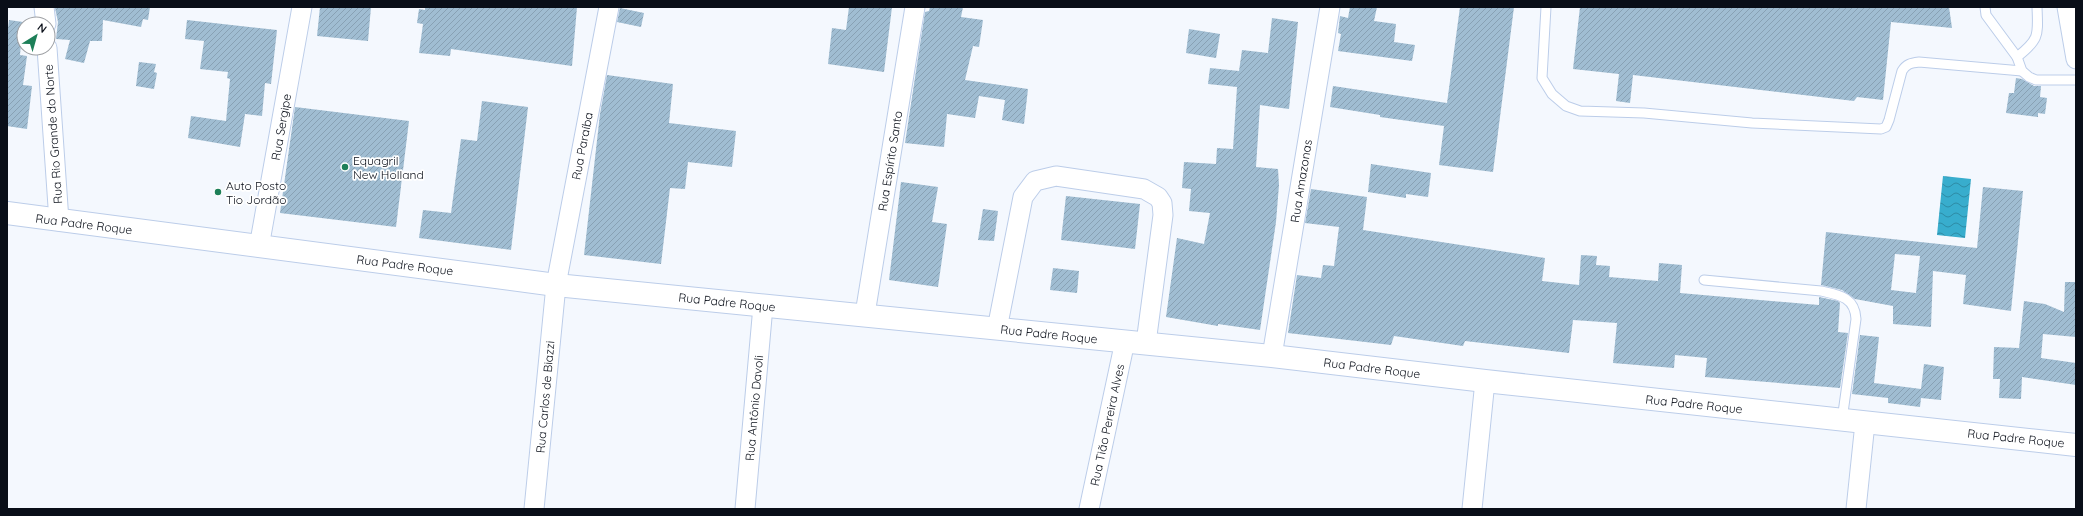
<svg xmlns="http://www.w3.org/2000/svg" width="2083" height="516" font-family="Quicksand,sans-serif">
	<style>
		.water { fill: url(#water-waves) }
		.building { fill: url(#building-hatch); fill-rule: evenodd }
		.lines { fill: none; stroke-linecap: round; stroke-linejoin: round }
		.service-casing { stroke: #bccde9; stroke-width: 11 }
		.minor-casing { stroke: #bccde9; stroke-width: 21 }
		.tertiary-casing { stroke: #bccde9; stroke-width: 24 }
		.service { stroke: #fff; stroke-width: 9 }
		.minor { stroke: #fff; stroke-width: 19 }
		.tertiary { stroke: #fff; stroke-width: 22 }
		.poi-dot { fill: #1d7f58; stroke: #fff; stroke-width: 1.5 }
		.labels { text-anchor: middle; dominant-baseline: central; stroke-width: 3.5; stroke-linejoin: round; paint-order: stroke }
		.street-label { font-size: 12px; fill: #090e18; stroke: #fff }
		.poi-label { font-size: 12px; fill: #090e18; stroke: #fff; text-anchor: start }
	</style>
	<defs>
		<pattern id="water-waves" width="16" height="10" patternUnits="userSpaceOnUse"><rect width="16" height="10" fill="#38adcd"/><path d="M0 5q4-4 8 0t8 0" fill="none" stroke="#2d8ba5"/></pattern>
		<pattern id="building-hatch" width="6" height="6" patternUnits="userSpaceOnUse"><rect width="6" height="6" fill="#a0bdd2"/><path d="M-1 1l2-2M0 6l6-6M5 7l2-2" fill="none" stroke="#88a1b4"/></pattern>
	</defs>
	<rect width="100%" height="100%" fill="#f4f8fe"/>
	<polygon class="water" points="1943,176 1971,179 1965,238 1937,235"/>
	<g class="building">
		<polygon points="150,7 148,20 143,19 141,27 103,20 102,41 90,41 84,63 65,59 70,40 56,39 58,22 55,8"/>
		<polygon points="320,7 371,7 368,41 317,36"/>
		<polygon points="425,7 577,7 572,66 451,49 450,56 419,53 423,24 417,23 419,9 425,10"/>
		<polygon points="849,7 892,7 884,72 828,64 832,28 846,30"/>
		<polygon points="930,7 963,7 961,17 983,20 979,47 973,46 965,80 1028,89 1024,124 1002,120 1005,100 979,96 975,118 947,114 944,147 905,143 925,12 929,11"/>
		<polygon points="1350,7 1377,7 1374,21 1396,24 1394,42 1415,45 1412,61 1338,51 1341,34 1338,33 1340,16 1348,18"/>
		<polygon points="1460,7 1514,7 1493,172 1439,165 1444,126 1380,117 1380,115 1330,107 1333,86 1447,103"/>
		<polygon points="1580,7 1949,7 1952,28 1891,22 1883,100 1857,97 1854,101 1633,75 1630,103 1616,101 1619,74 1573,69"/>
		<polygon points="620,8 644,13 641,27 617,22"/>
		<polygon points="1272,18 1298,22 1289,109 1260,105 1256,167 1278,169 1279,185 1276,222 1260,330 1218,324 1218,326 1166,317 1177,238 1204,244 1210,213 1189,211 1191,189 1182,188 1184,162 1216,164 1217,148 1233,149 1237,87 1208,84 1210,68 1239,71 1242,50 1268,53"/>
		<polygon points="9,20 23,22 20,55 27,56 23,85 32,86 27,129 7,126 7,36"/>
		<polygon points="187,20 277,30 271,84 265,83 262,116 245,114 240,147 188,138 191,116 226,121 230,79 227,78 228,72 200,69 204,41 185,39"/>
		<polygon points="1189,29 1220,34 1216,58 1186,53"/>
		<polygon points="139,62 156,64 154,72 157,73 154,89 136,86"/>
		<polygon points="607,75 673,84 669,123 736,131 732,167 688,162 685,189 670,188 661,264 584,255 600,114"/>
		<polygon points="2016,78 2022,79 2034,86 2041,86 2040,97 2047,98 2045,114 2038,113 2038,117 2006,113 2009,93 2014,93"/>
		<polygon points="482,101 528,107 511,250 419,238 423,210 451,213 461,139 477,141"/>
		<polygon points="295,107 409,121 396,227 280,213"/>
		<polygon points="1371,164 1431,173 1428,197 1406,194 1406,198 1368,192"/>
		<polygon points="901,182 938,187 932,222 947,224 938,287 889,280"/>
		<path d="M1983 187 2023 191 2011 311 1963 304 1966 275 1933 271 1931 327 1893 324V306L1855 299 1842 290 1821 285 1826 232 1977 248ZM1895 254 1920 256 1916 293 1891 290Z"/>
		<polygon points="1311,189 1367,197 1363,230 1545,258 1542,281 1579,285 1581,255 1597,256 1596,265 1610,266 1609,277 1658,281 1659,263 1682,265 1680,293 1819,305 1819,297 1838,301 1840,303 1838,332 1848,333 1840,388 1705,377 1707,358 1675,355 1674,368 1613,363 1617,323 1573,320 1569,353 1465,341 1463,346 1394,336 1391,345 1288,333 1297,275 1321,278 1323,265 1334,266 1339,227 1305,223"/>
		<polygon points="1066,196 1140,204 1135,249 1061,240"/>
		<polygon points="983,209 998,211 994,241 978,240"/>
		<polygon points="1053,268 1079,271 1077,293 1050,290"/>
		<polygon points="2065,282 2076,282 2076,337 2043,334 2041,358 2076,363 2076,385 2022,377 2021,399 1999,398 2000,379 1993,379 1994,347 2019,348 2024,301 2045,304 2064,312"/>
		<polygon points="1860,335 1879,337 1874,383 1921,389 1924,364 1944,367 1941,400 1921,398 1920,407 1888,403 1888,398 1852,394"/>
	</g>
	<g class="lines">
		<defs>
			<g id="service">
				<path d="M1546 7 1542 78 1552 94 1566 106 1580 111 1644 113 1752 123 1881 129 1886 127 1889 120 1902 71C1906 64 1911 63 1919 62L2022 71"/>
				<polyline points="1985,7 1986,15 2017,57 2022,71 2029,77 2036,80 2076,80"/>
				<path d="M2017 57C2040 39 2038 35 2037 7"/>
				<path d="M1704 280 1821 291C1839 295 1855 297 1856 319L1842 420"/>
			</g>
			<g id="minor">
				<polyline points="44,7 46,24"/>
				<polyline points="2067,7 2076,59"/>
				<polyline points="47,48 59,221"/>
				<polyline points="259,247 302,7"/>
				<polyline points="865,314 915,7"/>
				<polyline points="997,329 1023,197 1035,181 1056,176 1144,189 1158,197 1162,203 1163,215 1146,343"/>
				<polyline points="1272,356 1330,7"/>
				<polyline points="534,509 556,285 609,7"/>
				<polyline points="745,509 763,306"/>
				<polyline points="1089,509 1125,341"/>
				<polyline points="1472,509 1485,381"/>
				<polyline points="1856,509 1865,423"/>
			</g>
			<polyline id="tertiary" points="7,213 556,285 1272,356 1485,381 2076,445"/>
		</defs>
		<use href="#service" class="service-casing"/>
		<use href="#minor" class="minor-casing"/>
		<use href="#tertiary" class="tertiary-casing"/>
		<use href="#service" class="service"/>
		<use href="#minor" class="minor"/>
		<use href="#tertiary" class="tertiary"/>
	</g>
	<g class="poi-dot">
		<circle cx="345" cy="167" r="4"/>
		<circle cx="218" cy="192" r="4"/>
	</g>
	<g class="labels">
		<g class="street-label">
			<text transform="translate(281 127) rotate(-80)">Rua Sergipe</text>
			<text transform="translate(53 134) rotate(-94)">Rua Rio Grande do Norte</text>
			<text transform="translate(582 146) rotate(-79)">Rua Paraíba</text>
			<text transform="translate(890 161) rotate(-81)">Rua Espírito Santo</text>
			<text transform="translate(1301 181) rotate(-81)">Rua Amazonas</text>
			<text transform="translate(84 224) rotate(7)">Rua Padre Roque</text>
			<text transform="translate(405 265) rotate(7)">Rua Padre Roque</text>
			<text transform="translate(727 302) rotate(6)">Rua Padre Roque</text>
			<text transform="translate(1049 334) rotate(6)">Rua Padre Roque</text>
			<text transform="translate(1372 368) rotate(7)">Rua Padre Roque</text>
			<text transform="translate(545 397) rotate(-85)">Rua Carlos de Biazzi</text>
			<text transform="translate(1694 404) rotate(6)">Rua Padre Roque</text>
			<text transform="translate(754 408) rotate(-85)">Rua Antônio Davoli</text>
			<text transform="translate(1107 425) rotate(-78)">Rua Tião Pereira Alves</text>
			<text transform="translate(2016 438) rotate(6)">Rua Padre Roque</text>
		</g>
		<g class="poi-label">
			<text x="353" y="160">Equagril<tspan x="353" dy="14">New Holland</tspan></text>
			<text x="226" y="185">Auto Posto<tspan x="226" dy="14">Tio Jordão</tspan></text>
		</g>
	</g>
	<rect width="2083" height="516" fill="none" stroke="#090e18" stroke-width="16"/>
	<g transform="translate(36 36) rotate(37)"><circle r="19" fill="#ffffff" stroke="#9d9fa3"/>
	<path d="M0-3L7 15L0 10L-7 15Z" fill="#1d7f58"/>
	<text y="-6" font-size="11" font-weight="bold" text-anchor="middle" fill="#090e18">N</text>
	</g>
</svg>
